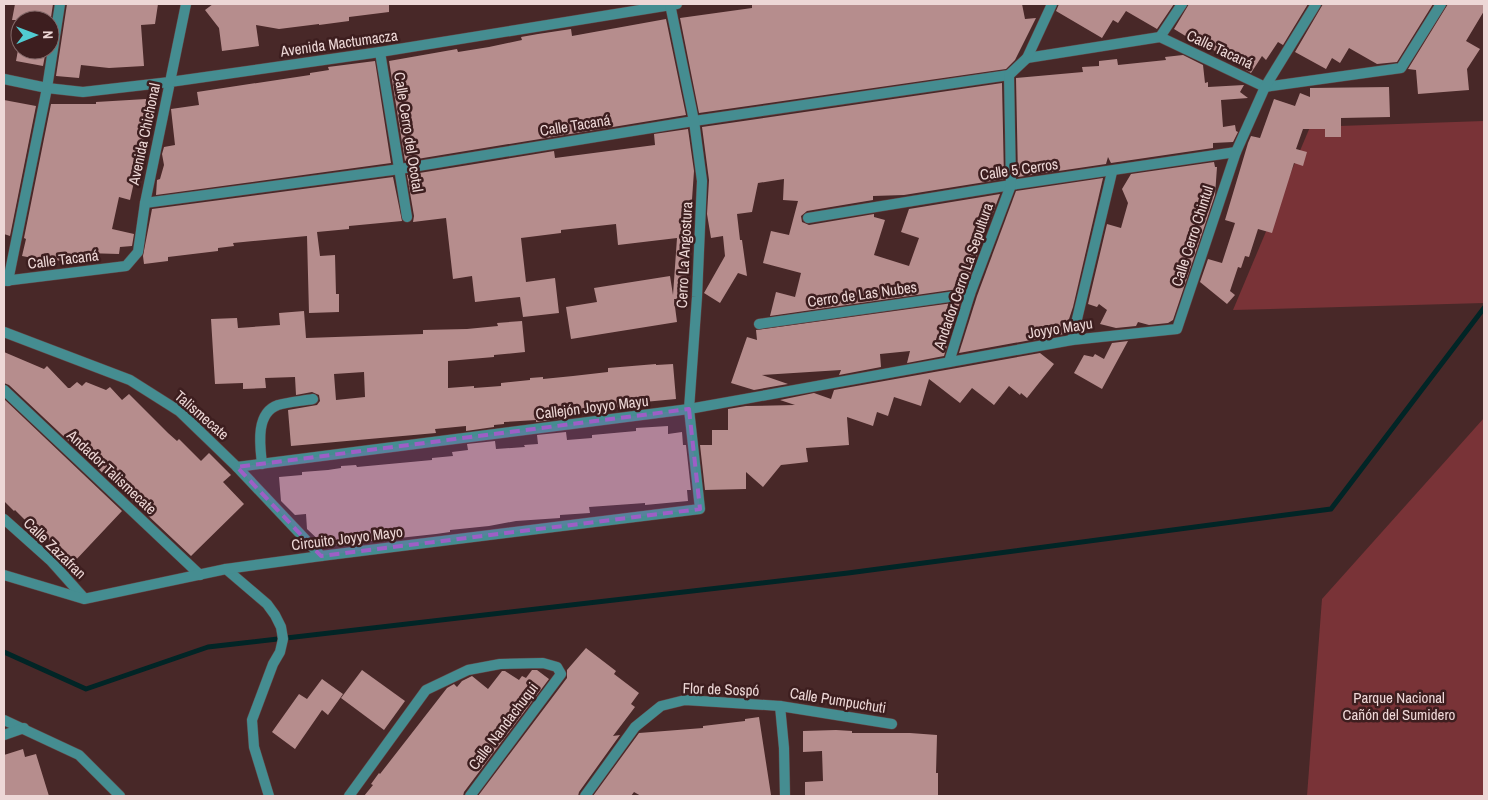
<svg xmlns="http://www.w3.org/2000/svg" width="1488" height="800" font-family="'Archivo Narrow',sans-serif">
	<style>
		.green { fill: #793337 }
		.lines { fill: none; stroke-linecap: round; stroke-linejoin: round }
		.stream { stroke: #012526; stroke-width: 5 }
		.building { fill: #b68d8d; fill-rule: evenodd }
		.minor-casing { stroke: #624444; stroke-width: 11 }
		.tertiary-casing { stroke: #624444; stroke-width: 11 }
		.minor { stroke: #458d91; stroke-width: 10 }
		.tertiary { stroke: #458d91; stroke-width: 10 }
		.marked { fill: #9d5fc6; fill-opacity: 0.2; stroke: #9d5fc6; stroke-width: 4; stroke-dasharray: 10 6; stroke-linejoin: round }
		.labels { text-anchor: middle; dominant-baseline: central; stroke-width: 5; stroke-linejoin: round; paint-order: stroke }
		.street-label { font-size: 15px; fill: #edd7d6; stroke: #3d1e1f }
		.park-label { font-size: 15px; fill: #efd8d8; stroke: #3d1e1f }
	</style>
	<rect width="100%" height="100%" fill="#482828"/>
	<g class="green">
		<polygon points="1484,121 1484,303 1233,310 1310,127"/>
		<polygon points="1484,418 1484,796 1307,796 1322,599"/>
	</g>
	<g class="lines">
		<polyline class="stream" points="4,652 86,689 208,647 848,573 1331,509 1484,308"/>
	</g>
	<g class="building">
		<polygon points="15,4 53,4 50,24 50,20 12,20"/>
		<polygon points="67,4 158,4 155,24 141,25 144,66 109,68 81,65 79,78 56,76"/>
		<polygon points="213,4 389,4 389,12 349,17 349,21 319,25 319,24 279,29 256,25 259,46 222,51 219,28 205,10"/>
		<polygon points="752,4 1022,4 1025,19 1036,18 1015,60 1006,69 699,113 680,18 752,8"/>
		<polygon points="1059,4 1174,4 1157,29 1126,11 1118,23 1113,20 1102,38 1056,11"/>
		<polygon points="1189,4 1308,4 1283,45 1278,42 1266,60 1262,56 1251,73 1202,43 1202,46 1174,29"/>
		<polygon points="1323,4 1433,4 1397,62 1377,64 1349,48 1340,63 1332,58 1326,69 1295,52"/>
		<polygon points="1448,4 1484,4 1484,11 1466,41 1480,49 1467,69 1469,90 1418,94 1416,70 1408,69"/>
		<polygon points="666,19 686,115 405,161 389,61 457,49 458,52 489,47 522,40 521,37 538,34 571,29 572,36"/>
		<polygon points="18,50 46,50 43,66 16,61"/>
		<polygon points="1183,55 1203,65 1205,83 1208,82 1208,87 1244,85 1240,92 1248,98 1221,100 1223,127 1235,125 1236,131 1238,132 1233,142 1213,143 1213,148 1111,163 1108,157 1106,164 1018,177 1016,78 1083,72 1082,67 1099,66 1099,61 1117,59 1118,65 1166,60 1165,57"/>
		<polygon points="375,61 391,163 156,195 157,180 160,179 164,165 162,154 164,147 175,145 171,109 199,105 197,92 310,75 310,73 329,70 328,67"/>
		<polygon points="1002,83 1004,179 904,195 873,196 873,200 807,211 801,216 802,222 809,225 874,214 874,217 885,220 874,255 909,266 919,238 901,232 909,209 1000,194 965,288 770,316 776,292 795,297 801,273 763,263 771,231 789,235 798,201 783,200 784,179 758,183 752,212 737,214 740,240 742,240 747,276 738,273 720,303 704,293 725,256 723,236 711,238 707,214 709,180 702,127"/>
		<polygon points="1389,87 1390,117 1341,118 1341,137 1325,137 1325,129 1303,129 1296,149 1307,152 1303,166 1294,163 1272,233 1258,229 1249,257 1245,256 1241,268 1238,267 1230,291 1235,295 1227,304 1200,282 1208,259 1222,263 1235,223 1225,220 1248,143 1251,136 1260,138 1274,99 1295,106 1300,93 1310,97 1310,88"/>
		<polygon points="146,99 146,128 130,200 119,197 112,229 134,234 132,246 120,247 119,254 85,253 84,258 66,254 65,262 43,257 43,260 22,256 26,239 24,238 51,104 96,104 96,102"/>
		<polygon points="4,100 36,106 10,236 4,234"/>
		<polygon points="688,129 694,171 685,299 674,299 677,322 571,339 566,307 597,302 594,288 670,276 673,295 677,238 618,245 616,224 561,230 561,233 521,238 526,282 555,278 559,313 523,317 520,297 475,302 472,276 453,279 446,218 413,222 414,216 407,175 554,151 555,158 655,145 654,134"/>
		<polygon points="1214,162 1215,167 1217,167 1215,195 1173,320 1168,323 1149,325 1138,322 1136,326 1116,328 1100,324 1107,310 1099,304 1097,307 1088,304 1107,224 1121,228 1128,203 1122,189 1131,174"/>
		<polygon points="393,177 402,221 349,226 349,229 317,232 320,256 335,255 336,294 339,294 339,312 309,313 307,236 233,243 234,246 218,248 218,251 168,257 168,261 144,264 143,256 152,209"/>
		<polygon points="1103,178 1073,307 1064,334 959,353 977,296 1016,191"/>
		<polygon points="960,302 944,356 907,363 910,351 880,354 881,367 839,375 841,370 762,375 788,384 754,390 731,383 747,337 757,340 756,330"/>
		<path d="M304 311 306 338 423 334V330L467 329 498 326 497 323 522 321 525 352 494 355V357L448 361V388L474 386V388L501 386V383L530 380V378L543 377V379L573 376 608 372V368L656 364V365L673 364 676 399 644 402 631 404V406L591 410 565 414V418L536 422V420L504 422V424L494 425V427L466 431V426L435 429 436 433 291 446 288 410 317 405 320 401 319 395 312 392 296 395 295 377 265 378 266 388 243 389V383L215 384 211 319 237 318 238 328 280 325 279 313ZM364 372 365 397 336 400 334 374Z"/>
		<polygon points="1128,341 1102,389 1074,373 1084,355 1093,357 1095,354 1104,359 1112,343"/>
		<polygon points="4,352 44,369 47,366 68,388 70,388 77,382 82,386 86,382 106,390 110,387 122,400 129,394 168,433 177,441 179,439 201,461 209,453 231,475 223,482 244,504 191,556 9,385 4,383"/>
		<polygon points="1040,353 1054,364 1027,398 1021,393 1020,395 1009,386 994,405 972,388 960,403 929,379 921,406 894,397 888,416 877,412 873,426 847,417 849,445 806,448 808,462 781,465 763,487 746,472 746,489 705,490 700,445 712,445 712,430 728,430 728,409 746,406 795,405 780,400 814,393 831,399 834,390"/>
		<polygon points="4,399 122,511 73,563 27,519 26,521 15,510 14,511 4,501"/>
		<polygon points="668,426 668,434 682,432 683,445 686,445 691,490 687,490 688,501 645,505 645,503 589,507 590,513 560,515 560,518 516,521 489,526 450,530 450,532 436,534 325,546 307,529 306,514 295,515 281,501 279,477 302,475 302,472 328,470 341,468 341,466 356,465 357,467 432,460 432,458 453,456 452,452 468,450 467,444 495,441 496,449 525,447 524,445 538,444 537,435 566,432 567,440 592,438 592,435 636,431 636,428"/>
		<polygon points="586,648 616,671 614,674 639,693 631,704 635,707 613,736 620,735 579,792 578,796 478,796 567,678 567,670"/>
		<polygon points="362,670 405,701 384,730 341,698"/>
		<polygon points="532,670 537,670 549,679 464,792 463,796 364,796 373,785 371,784 379,773 380,774 447,688 454,684 457,687 462,681 472,676 488,689 502,671 505,671 519,680 522,676 526,678"/>
		<polygon points="322,679 343,694 328,715 322,710 295,749 272,732 299,694 307,699"/>
		<polygon points="759,717 771,795 641,796 634,792 631,796 593,796 639,733 703,728 703,726 745,721 745,719"/>
		<polygon points="836,730 852,731 852,733 910,733 937,735 936,773 938,773 938,796 805,796 805,782 823,781 822,751 803,752 803,731"/>
		<polygon points="23,749 25,757 36,754 49,796 4,796 4,755"/>
	</g>
	<g class="lines">
		<defs>
			<g id="minor">
				<polyline points="1160,37 1182,4"/>
				<polyline points="380,52 407,217"/>
				<polyline points="1027,58 1160,37 1265,87 1401,68 1441,4"/>
				<polyline points="145,203 400,169 694,121 1009,75"/>
				<polyline points="808,218 1011,185 1236,152"/>
				<polyline points="4,281 126,266 138,252 145,203 170,82 380,52 677,4"/>
				<polyline points="8,281 47,88 60,4"/>
				<polyline points="759,324 970,294"/>
				<polyline points="4,332 130,380 179,411 237,467 321,556"/>
				<polyline points="1072,340 1112,172"/>
				<polyline points="949,362 970,294 1011,185 1009,75 1027,58 1052,4"/>
				<polyline points="4,390 200,575"/>
				<path d="M262 464C260 446 255 413 278 405 289 402 302 401 313 399"/>
				<polyline points="237,467 689,409 1072,340 1177,329 1236,152 1265,87 1316,4"/>
				<polyline points="4,519 51,561 84,598"/>
				<polyline points="226,569 267,604 275,615 281,627 283,639 280,652 273,664 252,720 254,747 269,796"/>
				<polyline points="4,575 84,599 226,569 321,556 700,509 689,409 697,297 702,181 694,121 670,4"/>
				<polyline points="780,706 784,748 785,796"/>
				<polyline points="4,720 79,755 120,796"/>
				<polyline points="4,735 24,728"/>
				<polyline points="349,796 426,690 468,670 500,664 543,663 557,667 561,674 470,796"/>
				<polyline points="585,796 635,727 661,706 685,700 780,706 892,724"/>
			</g>
			<polyline id="tertiary" points="4,79 47,88 83,92 170,82 186,4"/>
		</defs>
		<use href="#minor" class="minor-casing"/>
		<use href="#tertiary" class="tertiary-casing"/>
		<use href="#minor" class="minor"/>
		<use href="#tertiary" class="tertiary"/>
	</g>
	<path class="marked" d="M689 409 700 509 321 556 237 467Z"/>
	<g class="labels">
		<g class="street-label">
			<text transform="translate(339 43) rotate(-8)">Avenida Mactumacza</text>
			<text transform="translate(1220 49) rotate(25)">Calle Tacaná</text>
			<text transform="translate(575 125) rotate(-9)">Calle Tacaná</text>
			<text transform="translate(409 132) rotate(81)">Calle Cerro del Ocotal</text>
			<text transform="translate(144 134) rotate(-78)">Avenida Chichonal</text>
			<text transform="translate(1019 169) rotate(-8)">Calle 5 Cerros</text>
			<text transform="translate(1192 236) rotate(-72)">Calle Cerro Chintul</text>
			<text transform="translate(684 255) rotate(-87)">Cerro La Angostura</text>
			<text transform="translate(63 259) rotate(-7)">Calle Tacaná</text>
			<text transform="translate(963 276) rotate(-71)">Andador Cerro La Sepultura</text>
			<text transform="translate(862 294) rotate(-8)">Cerro de Las Nubes</text>
			<text transform="translate(1060 328) rotate(-9)">Joyyo Mayu</text>
			<text transform="translate(592 407) rotate(-7)">Callejón Joyyo Mayu</text>
			<text transform="translate(202 415) rotate(41)">Talismecate</text>
			<text transform="translate(112 472) rotate(43)">Andador Talismecate</text>
			<text transform="translate(347 538) rotate(-7)">Circuito Joyyo Mayo</text>
			<text transform="translate(55 548) rotate(44)">Calle Zazafran</text>
			<text transform="translate(721 689) rotate(2)">Flor de Sospó</text>
			<text transform="translate(838 700) rotate(9)">Calle Pumpuchuti</text>
			<text transform="translate(503 726) rotate(-53)">Calle Nandachuqui</text>
		</g>
		<g class="park-label">
			<text x="1399" y="697">Parque Nacional<tspan x="1399" dy="17">Cañón del Sumidero</tspan></text>
		</g>
	</g>
	<rect width="1488" height="800" fill="none" stroke="#edd7d6" stroke-width="10"/>
	<g transform="translate(35 35) rotate(89)"><circle r="24" fill="#3d1e1f" stroke="#836868"/>
	<path d="M0-4L9 19L0 12L-9 19Z" fill="#51ccd2"/>
	<text y="-8" font-size="14" font-weight="bold" text-anchor="middle" fill="#edd7d6">N</text>
	</g>
</svg>
